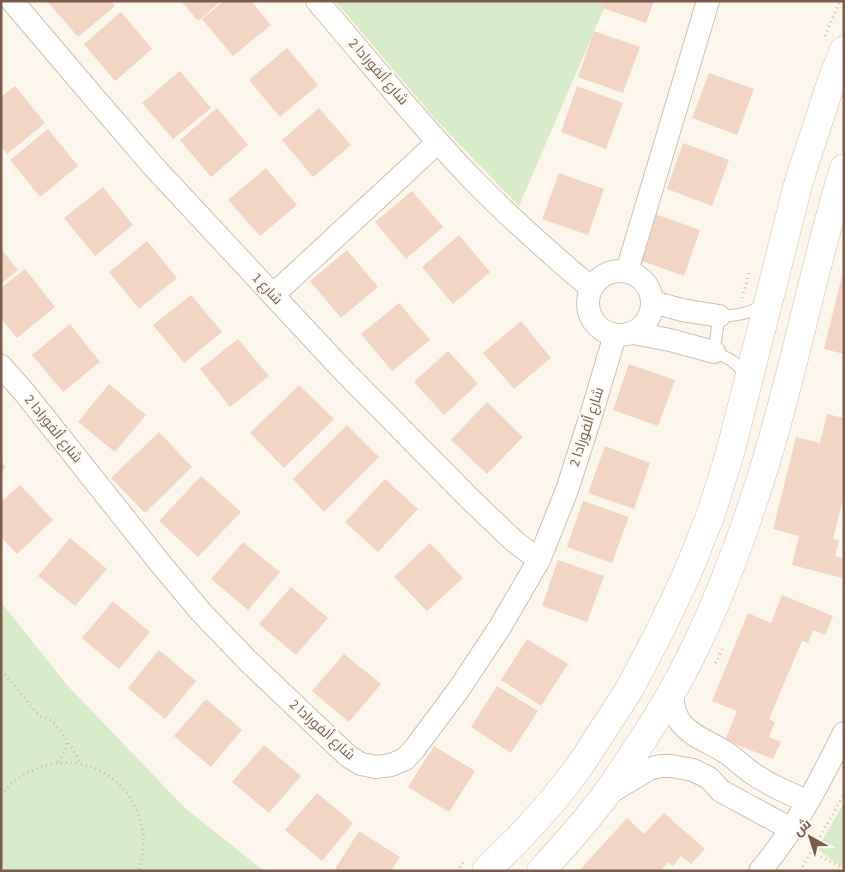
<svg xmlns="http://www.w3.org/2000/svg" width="845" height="872" font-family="'Source Sans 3',Cairo,sans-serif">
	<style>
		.green { fill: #d8ecc9 }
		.building { fill: #f3d5c3 }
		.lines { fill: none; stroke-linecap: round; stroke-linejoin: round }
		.service-casing { stroke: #d1beb0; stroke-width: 13 }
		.minor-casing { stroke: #d1beb0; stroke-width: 24 }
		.tertiary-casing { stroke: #d1beb0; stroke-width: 29 }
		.path { stroke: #d9b8a5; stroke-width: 3; stroke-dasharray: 1 4; stroke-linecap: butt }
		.service { stroke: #fff; stroke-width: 11 }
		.minor { stroke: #fff; stroke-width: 22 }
		.tertiary { stroke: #fff; stroke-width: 28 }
		.labels { text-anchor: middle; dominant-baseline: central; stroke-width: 4.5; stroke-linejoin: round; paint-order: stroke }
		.street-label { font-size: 14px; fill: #7a5c4d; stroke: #fffaf3 }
	</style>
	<rect width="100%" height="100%" fill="#fdf6ec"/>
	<g class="green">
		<polygon points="335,1 607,1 519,206 436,120"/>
		<polygon points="1,602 67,685 185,808 264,871 1,871"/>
		<polygon points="844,803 844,869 817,849"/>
	</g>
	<g class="building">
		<polygon points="47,1 111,1 115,6 78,37"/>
		<polygon points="181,1 221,1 198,21"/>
		<polygon points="224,1 251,1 271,25 233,56 202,19"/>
		<polygon points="603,1 654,1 646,23 600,7"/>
		<polygon points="121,12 152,49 115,81 84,44"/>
		<polygon points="594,31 640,47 623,93 578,77"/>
		<polygon points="287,48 318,85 280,117 249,80"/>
		<polygon points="180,71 211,108 173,139 142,103"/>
		<polygon points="709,73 754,89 737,135 692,118"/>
		<polygon points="15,86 45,123 7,154 1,146 1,97"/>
		<polygon points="577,86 623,103 606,149 561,132"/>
		<polygon points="217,108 248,145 211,177 180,140"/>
		<polygon points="319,108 351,145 313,177 282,140"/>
		<polygon points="48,129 78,166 40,197 10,160"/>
		<polygon points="683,143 729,160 712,206 667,189"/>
		<polygon points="266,168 297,205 260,236 228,200"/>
		<polygon points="559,173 604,189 588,235 542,219"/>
		<polygon points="103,187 133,225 95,256 64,218"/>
		<polygon points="412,191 443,227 406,259 375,222"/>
		<polygon points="655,214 700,230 684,276 639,260"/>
		<polygon points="459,235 490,272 453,304 422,267"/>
		<polygon points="147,241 177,278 139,309 109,272"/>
		<polygon points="1,249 18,270 1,284"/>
		<polygon points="347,250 378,287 341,318 310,281"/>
		<polygon points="25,269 55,307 17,338 1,318 1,288"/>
		<polygon points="843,272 844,272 844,354 824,349"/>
		<polygon points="191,295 222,332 184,363 153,325"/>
		<polygon points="399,303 430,340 392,371 361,334"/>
		<polygon points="521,321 551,358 514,389 483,353"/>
		<polygon points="70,324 100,362 63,392 32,355"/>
		<polygon points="238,339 269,376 230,407 200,369"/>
		<polygon points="448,351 478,384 444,415 414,382"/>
		<polygon points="629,364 675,380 658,426 613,410"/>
		<polygon points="109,384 146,415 115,452 78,422"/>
		<polygon points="299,385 334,419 284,468 250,433"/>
		<polygon points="487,402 523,437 487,474 451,440"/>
		<polygon points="827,414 844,418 844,495 833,539 839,540 835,556 844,559 844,572 842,578 792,565 799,536 773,529 796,437 820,443"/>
		<polygon points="347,425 379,457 324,512 293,479"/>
		<polygon points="159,432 192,467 145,513 111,478"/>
		<polygon points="605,446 650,463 634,509 588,493"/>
		<polygon points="1,462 6,467 1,472"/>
		<polygon points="201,476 241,512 198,557 159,521"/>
		<polygon points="385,479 418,509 378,552 345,522"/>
		<polygon points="20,485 53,520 17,554 1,537 1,502"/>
		<polygon points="583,501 629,517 612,563 567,547"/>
		<polygon points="70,538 107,569 75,606 38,576"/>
		<polygon points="243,542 280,572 248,610 211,579"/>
		<polygon points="430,543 463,578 427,611 394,577"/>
		<polygon points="558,560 604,576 587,622 542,606"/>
		<polygon points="291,587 328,618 296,655 259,624"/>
		<polygon points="782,595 833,616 825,635 813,630 808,643 802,641 769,719 775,722 769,737 781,742 773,759 725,740 737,711 712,701 748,613 771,623"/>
		<polygon points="113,601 150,632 119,669 82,638"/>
		<polygon points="527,639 568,664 541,706 501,680"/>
		<polygon points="159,650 196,681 165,719 128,688"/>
		<polygon points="344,654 381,684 349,722 312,691"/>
		<polygon points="497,686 538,711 511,753 471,727"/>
		<polygon points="206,699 242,730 211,767 174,736"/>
		<polygon points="264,745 301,776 269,813 232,782"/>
		<polygon points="434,746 475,771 449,812 408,787"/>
		<polygon points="317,793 353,823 322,861 285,830"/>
		<polygon points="664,813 705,849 691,864 681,856 673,866 668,862 660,871 579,871 627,818 644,834"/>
		<polygon points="359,831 400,857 391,871 334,871"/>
	</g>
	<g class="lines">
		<defs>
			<path id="service" d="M747 377C738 363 729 358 714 352L719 316C737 316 749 313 765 305"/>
			<g id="minor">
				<polyline points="12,1 97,101 154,167 339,366 468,497 514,541 539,560"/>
				<path d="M317 1C369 61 419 124 474 181 511 219 551 254 591 288"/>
				<circle cx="620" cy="303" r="32"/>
				<polyline points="627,271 708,1"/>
				<polyline points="273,295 438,142"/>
				<polyline points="653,302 682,310 719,316"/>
				<polyline points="633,333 670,340 714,352"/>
				<polyline points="1,366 24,392 160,563 201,612 248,661 348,756 361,764 376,767 391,765 405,759 415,748 459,689 500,627 539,560 567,490 592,412 615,335"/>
				<path d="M673 690C672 702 673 713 681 723 692 737 710 742 725 752 735 758 743 767 752 773 769 785 788 793 807 801"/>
				<polyline points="609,793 649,769 660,766 671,766 693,770 709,778 721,791 791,829"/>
				<path d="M760 871C794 831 821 780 844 733"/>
			</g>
			<g id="tertiary">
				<polyline points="486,871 518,839 550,804 579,767 629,690 660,631 687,574 711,514 730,453 799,181 831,83 844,50"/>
				<path d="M541 871C564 846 587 820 607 793 624 769 640 744 656 719 669 698 681 676 692 654 722 593 745 530 765 465 795 367 814 266 844 168"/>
			</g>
		</defs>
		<use href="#service" class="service-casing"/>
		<use href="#minor" class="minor-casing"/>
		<use href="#tertiary" class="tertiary-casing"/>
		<g class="path">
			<polyline points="825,36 840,1"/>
			<polyline points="742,298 750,270"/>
			<polyline points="715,663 718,659 722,649"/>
			<polyline points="1,671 14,685 35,711 41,716 51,720 61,731 82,764"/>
			<path d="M58 762C63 756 66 750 67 742"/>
			<path d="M1 795C11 782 23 773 38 768 102 743 162 808 138 871"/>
			<polyline points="812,852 844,869"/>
			<polyline points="456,871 464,862"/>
			<polyline points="800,871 844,795"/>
		</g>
		<use href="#service" class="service"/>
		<use href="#minor" class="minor"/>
		<use href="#tertiary" class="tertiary"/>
	</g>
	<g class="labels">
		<g class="street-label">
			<text transform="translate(378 72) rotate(49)">شارع ألفورادا 2</text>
			<text transform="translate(267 289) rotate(47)">شارع 1</text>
			<text transform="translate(587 427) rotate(-72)">شارع ألفورادا 2</text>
			<text transform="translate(53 429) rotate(51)">شارع ألفورادا 2</text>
			<text transform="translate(322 730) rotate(42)">شارع ألفورادا 2</text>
		</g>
	</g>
	<rect width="845" height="872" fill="none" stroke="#7a5c4d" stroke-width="5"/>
	<g transform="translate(810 837) rotate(321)" stroke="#fffaf3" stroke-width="4" paint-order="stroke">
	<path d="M0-4L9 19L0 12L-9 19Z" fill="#7a5c4d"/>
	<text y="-8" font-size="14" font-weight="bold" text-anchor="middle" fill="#7a5c4d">ش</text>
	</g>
</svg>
